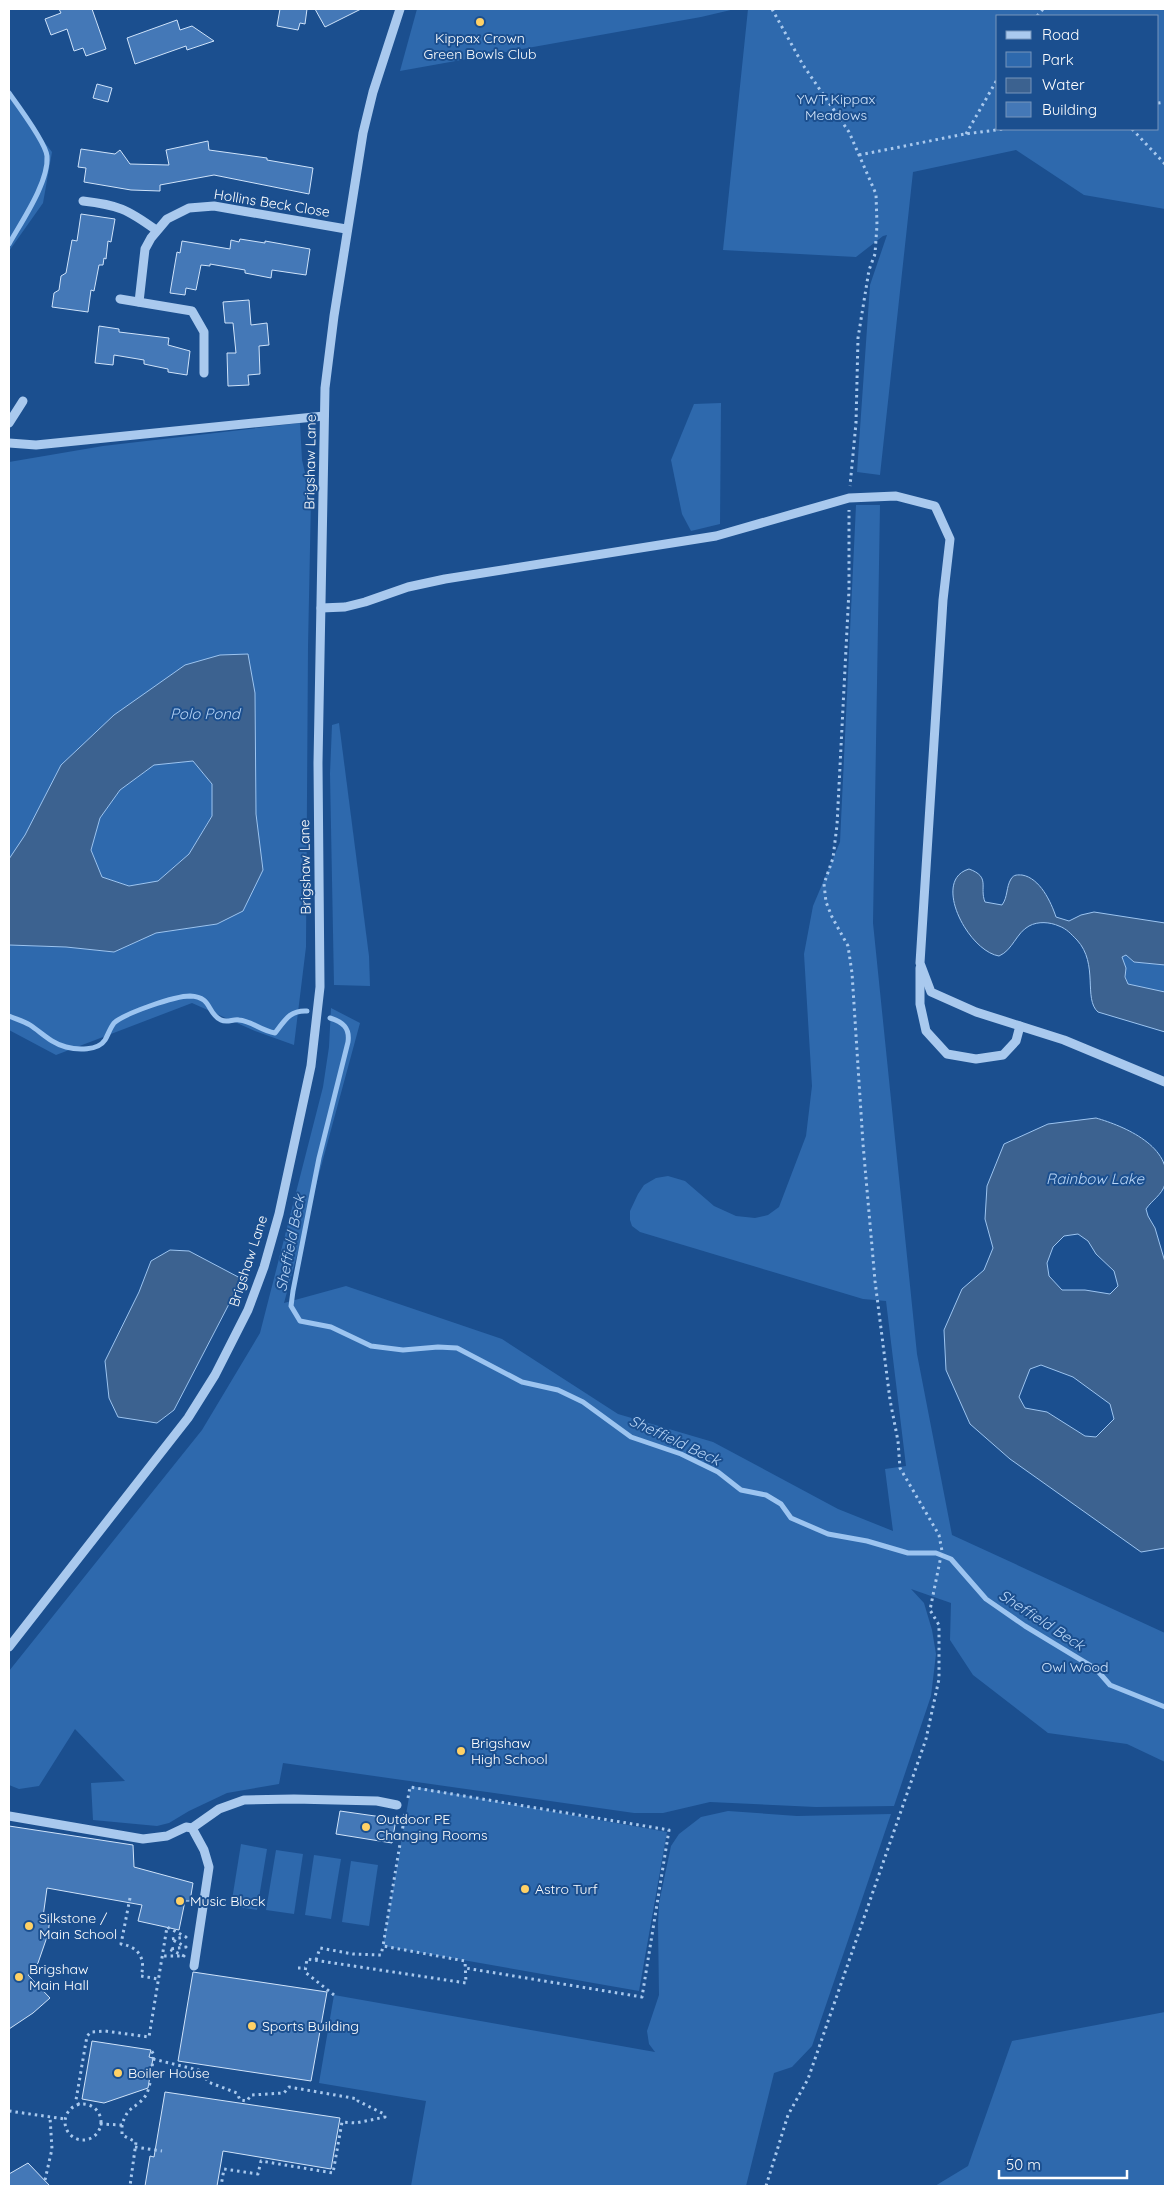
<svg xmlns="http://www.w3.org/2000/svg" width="1174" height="2195" font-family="Quicksand,sans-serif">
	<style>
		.green { fill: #2e69ad; fill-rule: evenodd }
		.water { fill: #3c6290; stroke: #9cc4f0; fill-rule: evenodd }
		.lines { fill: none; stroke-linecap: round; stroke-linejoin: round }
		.stream { stroke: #9cc4f0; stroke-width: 5 }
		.building { fill: #4478b7; stroke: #cfe3fa }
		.path { stroke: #a9c9ee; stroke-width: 3; stroke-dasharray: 2.5 4; stroke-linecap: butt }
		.minor { stroke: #a9c9ee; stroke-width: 9 }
		.poi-dot { fill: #ffd166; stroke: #1b4f8f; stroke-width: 2 }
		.labels { text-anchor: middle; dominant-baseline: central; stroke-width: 4; stroke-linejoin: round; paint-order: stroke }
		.poi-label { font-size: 14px; fill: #fff; stroke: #1b4f8f; text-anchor: start }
		.park-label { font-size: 14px; fill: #cfe3fa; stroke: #1b4f8f }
		.street-label { font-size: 14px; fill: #fff; stroke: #1b4f8f }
		.water-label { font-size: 15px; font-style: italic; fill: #b5d3f5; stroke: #1b4f8f }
	</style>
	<rect width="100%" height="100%" fill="#1b4f8f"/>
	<g class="green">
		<polygon points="417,9 735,9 701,17 400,71"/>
		<path d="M748 9H1165V209L1084 195 1016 150 913 172 880 475 857 472 870 285 887 235 883 236 856 257 723 250ZM998 16H1158V129H998Z"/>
		<polygon points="9,97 52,152 43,203 9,251"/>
		<polygon points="721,403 720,524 691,531 682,514 671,460 694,404"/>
		<polygon points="300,423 302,460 311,498 308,647 306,947 294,1045 255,1031 192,1003 56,1055 9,1030 9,945 66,947 114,952 156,933 217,924 263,870 256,814 255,693 25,836 9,859 9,462 103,446"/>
		<polygon points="856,505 880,505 873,923 917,1354 952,1535 1165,1633 1165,1762 1127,1744 1048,1733 973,1675 950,1640 951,1603 911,1589 924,1603 932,1630 936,1654 931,1696 894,1806 816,1807 710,1802 663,1813 634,1813 283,1763 279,1784 227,1793 189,1811 169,1823 157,1826 93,1820 91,1783 125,1781 75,1729 39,1786 19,1789 9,1785 9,1671 202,1430 260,1333 323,1087 329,1047 331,1008 360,1023 284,1303 346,1286 502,1339 618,1414 713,1442 838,1509 893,1531 885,1469 906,1466 886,1301 863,1299 640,1232 632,1226 630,1220 630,1211 638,1194 644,1185 656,1178 668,1176 685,1181 714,1206 736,1216 755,1218 768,1215 779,1207 806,1136 812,1086 804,954 813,906 840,842"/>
		<polygon points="339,723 369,956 370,986 334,985 330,774 332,725"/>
		<polygon points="193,761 212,784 212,815 189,854 158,882 129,886 102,877 91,850 100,818 120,790 154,765"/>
		<path d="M1126 955 1134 962 1165 965V992L1128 984C1124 974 1126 968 1122 956Z"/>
		<polygon points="411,1786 667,1832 639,1991 383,1946"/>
		<polygon points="728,1811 797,1816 891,1814 812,2046 792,2067 774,2073 746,2186 411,2186 426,2101 319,2083 334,1995 655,2052 649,2044 647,2031 659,1995 658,1924 659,1903 671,1846 679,1834 701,1817"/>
		<polygon points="241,1844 267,1849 257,1910 231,1906"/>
		<polygon points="276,1850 303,1854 294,1914 266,1910"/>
		<polygon points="314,1855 341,1859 331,1919 305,1915"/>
		<polygon points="351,1861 378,1865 369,1926 342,1922"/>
		<polygon points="1165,2012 1165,2186 935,2186 968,2166 1012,2041"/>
	</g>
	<g class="water">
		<path d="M248 654 255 693 256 814 263 870 243 911 217 924 156 933 114 952 66 947 9 945V859L25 835 61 765 114 715 185 665 220 655ZM193 761 212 784V816L189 854 158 881 129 886 102 877 91 850 100 818 120 790 154 765Z"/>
		<path d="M969 869C991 877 979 887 985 902L1002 905C1008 897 1006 887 1011 879 1014 874 1018 875 1022 875 1040 878 1051 902 1056 917L1069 921 1081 915 1094 912 1165 923V965L1134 962 1126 955 1122 957 1126 968 1125 977 1128 984 1165 992V1032L1098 1012C1083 999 1099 964 1077 940 1071 934 1067 929 1059 926 1050 922 1038 921 1029 926 1016 933 1013 950 999 956 968 951 931 880 969 869Z"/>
		<path d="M1096 1118C1124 1126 1174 1147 1165 1184 1162 1195 1152 1200 1146 1209L1148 1216 1155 1228 1165 1262V1548L1141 1552 1010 1459 970 1424 946 1370 944 1330 962 1289 984 1270 993 1248 985 1219 987 1186 1004 1144 1048 1124ZM1078 1234 1088 1241 1096 1254 1114 1271 1118 1286 1110 1294 1085 1290H1062L1049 1276 1047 1263 1053 1247 1064 1236ZM1041 1365 1073 1377 1110 1404 1114 1419 1096 1437 1085 1436 1047 1412 1025 1408 1019 1397 1030 1369Z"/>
		<polygon points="170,1250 189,1251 242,1279 174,1410 157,1423 118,1417 109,1398 105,1361 139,1292 151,1261"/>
	</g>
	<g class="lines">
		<g class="stream">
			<path d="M9 93C17 104 46 143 47 156 49 182 22 221 9 244"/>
			<path d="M9 1016C16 1019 24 1021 30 1025 42 1033 51 1043 66 1047 77 1050 98 1051 105 1040 108 1035 110 1028 114 1023 125 1013 175 996 190 996 213 997 206 1013 221 1020 227 1023 233 1019 239 1020 252 1021 261 1031 275 1033 285 1020 290 1010 307 1011"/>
			<path d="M330 1018C343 1022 350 1028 348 1042L319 1158 293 1291 291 1306 300 1321 331 1327 371 1346 403 1350 438 1347 457 1348 522 1382 558 1390 583 1402 631 1437 681 1454 718 1472 741 1490 766 1495 781 1504 791 1518 828 1534 867 1541 908 1553H936L951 1559 986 1599 1025 1626 1096 1669 1110 1685 1165 1707"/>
		</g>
	</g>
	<g class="building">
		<polygon points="59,9 92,9 106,49 86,56 83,48 74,51 67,29 51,35 45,19 61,13"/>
		<polygon points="280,9 307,9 305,24 300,23 298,30 277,26"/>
		<polygon points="315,9 361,9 325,27"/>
		<polygon points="177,20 180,30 192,26 214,41 187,50 186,46 135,64 127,38"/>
		<polygon points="97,84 112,88 108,102 93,98"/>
		<polygon points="208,141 209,150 267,158 267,160 313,168 309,194 214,175 160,185 160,191 131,190 84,182 86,168 78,167 81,149 115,154 120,150 130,164 169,165 166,150"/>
		<polygon points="81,214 115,219 111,242 108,241 106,259 104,258 103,265 99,265 94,291 91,290 88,312 52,307 54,293 59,290 61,276 66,273 72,240 77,241"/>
		<polygon points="240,239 265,243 265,241 310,249 306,275 272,270 271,278 245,273 245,270 210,264 210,266 201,265 196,290 186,288 185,295 170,293 177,252 180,253 182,241 230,249 231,240 239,242"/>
		<polygon points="249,300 251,325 267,323 269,345 259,346 260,374 248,375 249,385 228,386 227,353 236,353 233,323 225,323 223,302"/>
		<polygon points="99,326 119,329 119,332 169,338 168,345 190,351 187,375 168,372 168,369 144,364 144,360 114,355 113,365 95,363"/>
		<polygon points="340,1811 396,1819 392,1843 336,1834"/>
		<polygon points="9,1826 133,1845 134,1867 193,1883 190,1901 185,1901 179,1930 138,1921 142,1905 47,1888 43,1917 50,1918 48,1934 38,1963 28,1975 50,1998 33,2013 9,2029"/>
		<polygon points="193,1972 327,1992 311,2081 178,2061"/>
		<polygon points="92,2041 151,2050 149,2057 153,2058 148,2088 104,2103 82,2099"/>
		<polygon points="165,2092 340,2118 331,2169 223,2151 217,2186 145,2186 150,2156 154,2157"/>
		<polygon points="28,2163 50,2186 9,2186 9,2174"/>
	</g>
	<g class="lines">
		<g class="path">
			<polyline points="772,9 803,65 849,132 876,194 877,225 875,254 869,270 858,338 856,423 850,486"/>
			<polyline points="1037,16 1043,9"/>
			<polyline points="1158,103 1165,102"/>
			<polyline points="1132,129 1165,164"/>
			<polyline points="966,134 998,78"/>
			<polyline points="859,155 965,134 1004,129"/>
			<polyline points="408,1798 410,1787 669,1830 642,1997 465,1968"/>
			<path d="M130 1898 121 1944C139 1947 146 1959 141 1976L158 1979"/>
			<polyline points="316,1960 320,1948 353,1954 381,1955 383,1946"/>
			<polyline points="298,1968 305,1968"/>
			<polyline points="334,1995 305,1972 307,1959 466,1983 465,1961 383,1946 405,1814"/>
			<polyline points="153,2059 202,2071 208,2082 237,2093 240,2100 247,2101 251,2095 284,2093 289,2087 358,2099 358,2101 384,2114 385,2117 356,2123 342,2122 333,2173 261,2161 258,2174 224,2169 221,2186"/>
			<circle cx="83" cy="2122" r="18"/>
			<polyline points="79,2105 76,2100 87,2036 91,2032 105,2031 149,2037 167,1927 186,1937 171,1939 186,1947 169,1949 184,1956 162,1956"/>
			<polyline points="9,2111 65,2119"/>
			<path d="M100 2124 122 2125C128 2104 136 2110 146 2095 152 2084 151 2067 154 2055L151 2050"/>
			<polyline points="122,2125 122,2135 136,2142 130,2186"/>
			<polyline points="135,2147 162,2151"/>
			<polyline points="45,2180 52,2149 50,2117"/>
			<polyline points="766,2186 788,2115 808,2079 926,1739 939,1679 939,1625 930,1610 942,1551 939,1535 900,1468 898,1441 890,1400 875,1281 863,1144 852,973 848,946 832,917 826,902 824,884 833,858 837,825 849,590 849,510"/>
		</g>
		<g class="minor">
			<path d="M83 201C118 205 127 209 156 230"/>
			<polyline points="120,299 192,311 204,332 204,373"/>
			<polyline points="139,302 145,249 151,238 167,219 189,208 214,206 346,229"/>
			<polyline points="9,423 23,401"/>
			<polyline points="9,443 36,445 324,416"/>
			<polyline points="321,608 345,607 365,602 408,587 445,579 716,536 849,498 896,496 935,506 950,539 943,600 920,963 931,992 976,1012 1064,1040 1165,1082"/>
			<polyline points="920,968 920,1004 926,1031 947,1054 976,1059 1003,1055 1016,1041 1020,1026"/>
			<polyline points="9,1647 188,1418 215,1375 248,1310 264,1267 279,1214 311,1066 320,987 318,763 325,388 334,316 363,133 373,92 400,9"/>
			<polyline points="9,1816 143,1839 167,1836 186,1827 192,1828 204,1850 209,1867 194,1966"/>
			<polyline points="192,1828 219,1809 244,1800 294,1799 377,1801 397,1805"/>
		</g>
	</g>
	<g class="poi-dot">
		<circle cx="480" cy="22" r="5"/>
		<circle cx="461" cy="1751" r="5"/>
		<circle cx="366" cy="1827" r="5"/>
		<circle cx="525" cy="1889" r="5"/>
		<circle cx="180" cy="1901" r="5"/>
		<circle cx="29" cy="1926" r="5"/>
		<circle cx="19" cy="1977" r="5"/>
		<circle cx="252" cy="2026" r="5"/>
		<circle cx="118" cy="2073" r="5"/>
	</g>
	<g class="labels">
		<g class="poi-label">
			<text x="480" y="38" text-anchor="middle">Kippax Crown<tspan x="480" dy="16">Green Bowls Club</tspan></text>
			<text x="471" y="1743">Brigshaw<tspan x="471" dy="16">High School</tspan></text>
			<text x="376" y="1819">Outdoor PE<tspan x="376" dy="16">Changing Rooms</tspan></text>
			<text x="535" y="1889">Astro Turf</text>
			<text x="190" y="1901">Music Block</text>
			<text x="39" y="1918">Silkstone /<tspan x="39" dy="16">Main School</tspan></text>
			<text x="29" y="1969">Brigshaw<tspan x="29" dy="16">Main Hall</tspan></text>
			<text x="262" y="2026">Sports Building</text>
			<text x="128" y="2073">Boiler House</text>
		</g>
		<g class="park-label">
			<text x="836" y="99">YWT Kippax<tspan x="836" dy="16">Meadows</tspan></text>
			<text x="1075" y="1667">Owl Wood</text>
		</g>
		<g class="street-label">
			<text transform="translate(272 203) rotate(9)">Hollins Beck Close</text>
			<text transform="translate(310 462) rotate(-89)">Brigshaw Lane</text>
			<text transform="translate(305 867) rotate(-91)">Brigshaw Lane</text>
			<text transform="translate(248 1261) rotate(-72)">Brigshaw Lane</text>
		</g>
		<g class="water-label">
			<text x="205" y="713">Polo Pond</text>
			<text x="1095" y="1178">Rainbow Lake</text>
			<text transform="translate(290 1243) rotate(-79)">Sheffield Beck</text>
			<text transform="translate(675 1440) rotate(25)">Sheffield Beck</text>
			<text transform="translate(1042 1620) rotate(33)">Sheffield Beck</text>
		</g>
	</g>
	<rect width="1174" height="2195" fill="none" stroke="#ffffff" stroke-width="20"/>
	<rect x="996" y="15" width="162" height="115" fill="#1b4f8f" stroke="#7695bc"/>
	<rect x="1006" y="31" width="25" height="8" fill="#a9c9ee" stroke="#7695bc"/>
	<text x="1042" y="40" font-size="15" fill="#ffffff">Road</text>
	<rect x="1006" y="52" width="25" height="15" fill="#2e69ad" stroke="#7695bc"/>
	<text x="1042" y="65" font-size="15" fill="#ffffff">Park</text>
	<rect x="1006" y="78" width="25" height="15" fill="#3c6290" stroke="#7695bc"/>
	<text x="1042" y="90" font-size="15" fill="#ffffff">Water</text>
	<rect x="1006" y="102" width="25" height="15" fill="#4478b7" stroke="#7695bc"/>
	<text x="1042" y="115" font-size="15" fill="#ffffff">Building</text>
	<path d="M999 2170v8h128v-8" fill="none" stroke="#ffffff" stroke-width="2.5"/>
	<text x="1006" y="2170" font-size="15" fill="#ffffff" stroke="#1b4f8f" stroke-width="4" paint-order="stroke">50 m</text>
</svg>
